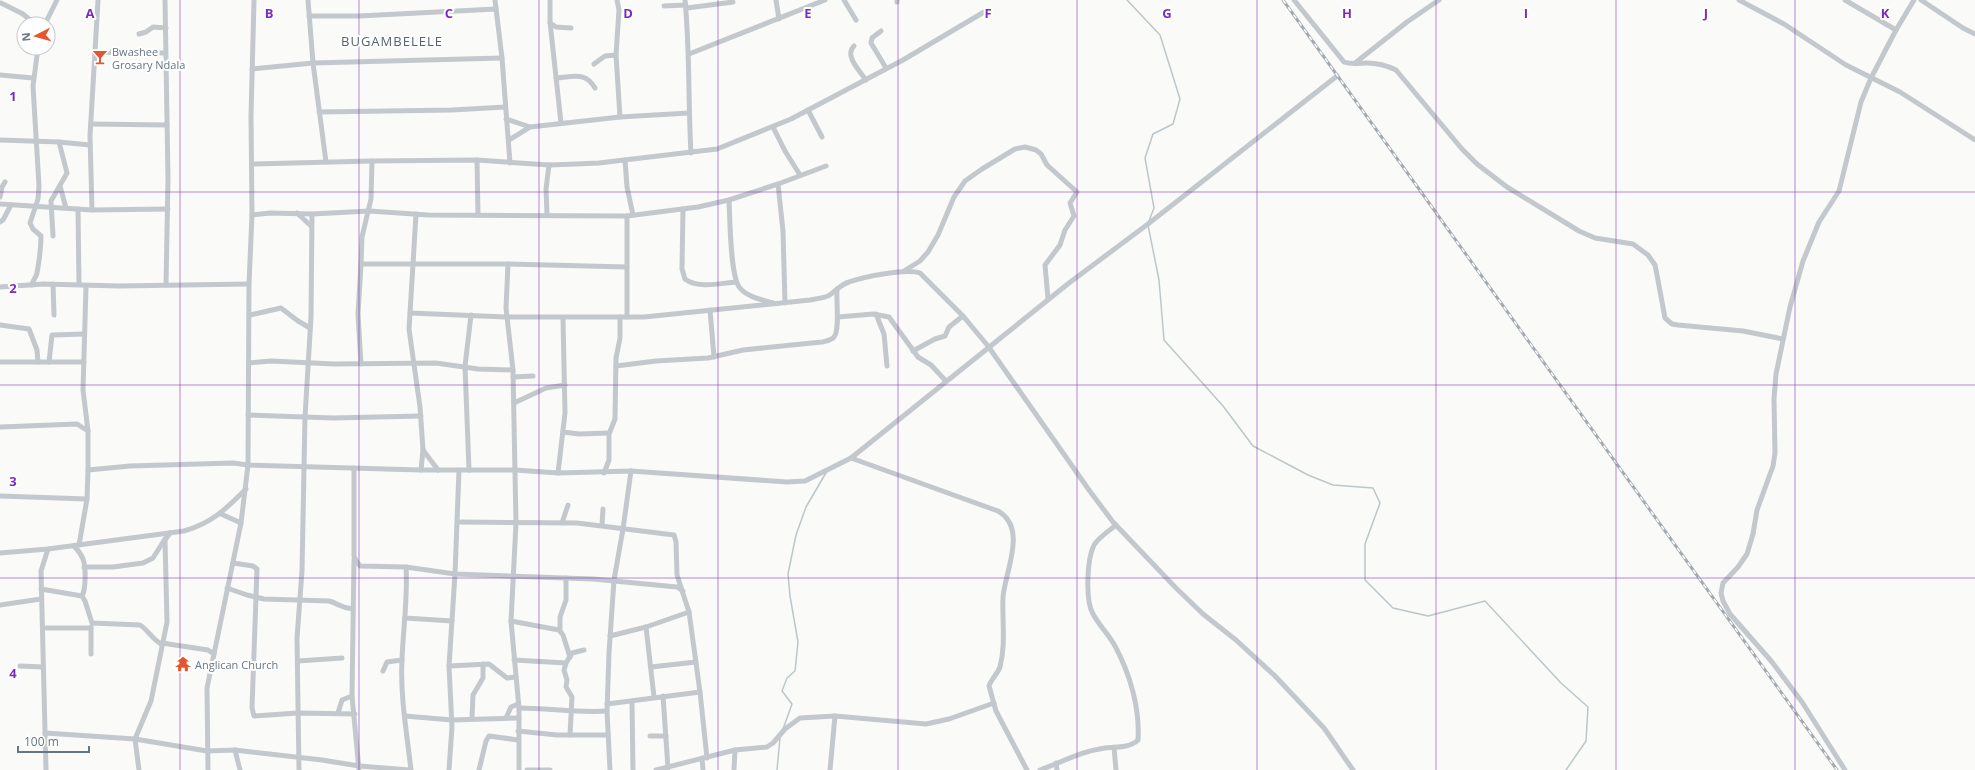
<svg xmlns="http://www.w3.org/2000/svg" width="1975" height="770" font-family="'Open Sans',sans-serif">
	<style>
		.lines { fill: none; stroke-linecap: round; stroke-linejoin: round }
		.stream { stroke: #bbc7cb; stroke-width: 1.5 }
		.minor { stroke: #c3c8cc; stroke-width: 5 }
		.rail-casing { stroke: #a2aab0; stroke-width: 3 }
		.rail { stroke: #fff; stroke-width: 1.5; stroke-dasharray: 4.5; stroke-linecap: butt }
		.grid { fill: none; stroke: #7b2cbf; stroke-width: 1; stroke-opacity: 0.55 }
		.labels { text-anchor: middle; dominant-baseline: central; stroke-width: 4; stroke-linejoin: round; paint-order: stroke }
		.poi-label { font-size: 11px; fill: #657683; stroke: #fff; text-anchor: start }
		.quarter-label { font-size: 13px; letter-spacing: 1px; fill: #57646e; stroke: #fff }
		.grid-label { font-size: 13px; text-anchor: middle; font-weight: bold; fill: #7b2cbf; stroke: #fff; stroke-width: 4; stroke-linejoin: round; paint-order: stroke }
	</style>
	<rect width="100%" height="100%" fill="#fafaf8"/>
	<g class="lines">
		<g class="stream">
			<polyline points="1127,0 1160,35 1180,99 1173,124 1153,134 1145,158 1154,208 1149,221"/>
			<polyline points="1148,225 1159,280 1164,340 1223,406 1253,446 1308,475 1333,485 1373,488 1380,503 1365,544 1365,580 1393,608 1428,616 1485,601 1561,683 1588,707 1586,741 1566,770"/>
			<polyline points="783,729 792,704 782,691 787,678 795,671 798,642 790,596 788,574 796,535 806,507 827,471"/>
			<polyline points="777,770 780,738"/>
		</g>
		<g class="minor">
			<polyline points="165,0 168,178 166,285"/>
			<polyline points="308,0 313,63 326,162"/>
			<polyline points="495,0 502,58 510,163"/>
			<polyline points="550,0 550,22 561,123"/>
			<polyline points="617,0 619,10 616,55 620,117"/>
			<path d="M685 0C690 51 688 102 691 153"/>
			<polyline points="776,0 779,19"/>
			<polyline points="844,0 856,20"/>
			<polyline points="897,0 897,2"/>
			<path d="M1294 0 1344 62C1352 65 1360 63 1367 63 1376 63 1388 66 1396 70L1462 149 1477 164 1507 187 1579 231 1595 238 1633 244 1648 255 1655 265 1657 275 1665 318 1672 324 1678 325 1743 331 1783 339"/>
			<polyline points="1739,0 1784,24 1846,65 1900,92 1975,140"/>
			<polyline points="1845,0 1896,30"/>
			<polyline points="1921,0 1963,28 1975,34"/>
			<polyline points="1,3 23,14 35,24"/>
			<polyline points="664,6 686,5"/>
			<polyline points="687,8 733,2"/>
			<polyline points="309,16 359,16 496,9"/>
			<polyline points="550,23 556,27 571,28"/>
			<polyline points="45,24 57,0"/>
			<polyline points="881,31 872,38 871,43 886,68"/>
			<polyline points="139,34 146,32 153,27 166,28"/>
			<path d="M854 46C844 56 860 71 866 80"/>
			<polyline points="95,52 165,53"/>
			<polyline points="689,54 825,0"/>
			<polyline points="1355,63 1407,22 1439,0"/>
			<polyline points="594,64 605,56 616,55"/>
			<polyline points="252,69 313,63 502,58"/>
			<polyline points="0,75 33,78"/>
			<path d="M556 78C573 77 585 71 595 88"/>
			<polyline points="808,110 822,137"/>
			<polyline points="319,112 452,110 505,107"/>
			<polyline points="506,119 530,127"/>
			<polyline points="91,124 167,125"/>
			<polyline points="773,127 785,151 800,175"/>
			<polyline points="0,140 59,142 90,145"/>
			<polyline points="509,140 530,127 620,117 689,113"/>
			<polyline points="477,160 478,215"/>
			<polyline points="625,160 627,187 633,215"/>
			<polyline points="372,161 371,199 362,237 361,264 413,264 409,329 420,407 423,450 421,470"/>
			<polyline points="252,164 372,161 477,160 549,165 576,164 599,163 717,149 791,119 903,60 984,12"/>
			<polyline points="778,184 783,231 785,303"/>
			<polyline points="60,186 66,208"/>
			<polyline points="0,197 2,187 5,182"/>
			<path d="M729 200C730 217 730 278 740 288 747 297 763 300 773 303"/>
			<polyline points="0,204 92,210 168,209"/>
			<polyline points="78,209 79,284"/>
			<path d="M683 209 682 269 685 279C698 289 721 283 736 282"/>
			<polyline points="92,210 90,136 98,0"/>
			<polyline points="297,213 311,226"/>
			<polyline points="416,214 413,264 508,264 627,267"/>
			<polyline points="252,215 270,213 312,214 369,211 428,215 627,216 698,207 729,200 778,184 826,166"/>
			<polyline points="547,215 546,189 549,165"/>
			<polyline points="0,222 3,220 11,205"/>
			<polyline points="53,236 51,201 67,173 59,142"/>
			<polyline points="361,264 358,314 361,364"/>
			<polyline points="508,264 506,308 513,370 516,523 511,621 519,708 519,770"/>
			<polyline points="904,271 920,261 928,252 938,235 954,197 965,181 982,169 1015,149 1025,147 1036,150 1041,154 1047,165 1077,192 1070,203 1074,216 1065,230 1060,245 1045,265 1048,299"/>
			<polyline points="53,284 54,315"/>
			<path d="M32 285C33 279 36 278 37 273 39 262 41 248 41 236L33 229 30 223 38 199 39 186 33 86 38 48"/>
			<polyline points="0,287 43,284 119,286 249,284"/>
			<polyline points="710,310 714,357"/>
			<path d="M410 313 506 317H644L810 300C815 299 823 298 828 296 835 292 841 284 849 282 863 277 907 268 920 273L963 316 988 346 1089 490 1113 522 1175 587 1203 614 1236 640 1275 676 1324 728 1353 770"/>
			<polyline points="876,314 884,334 887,366"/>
			<polyline points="250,315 281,308 298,321 310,328"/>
			<polyline points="627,317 627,216"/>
			<polyline points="838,317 873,314 889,317 918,357 931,365 945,380"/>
			<polyline points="0,325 29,329 37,350 38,362"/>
			<polyline points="913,351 935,339 945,336 949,327 963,316"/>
			<polyline points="0,362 84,362"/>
			<polyline points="49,362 52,335 84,334"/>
			<polyline points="249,363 271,361 334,364 436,363 478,369 513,370"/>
			<path d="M616 366 656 361 708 358 743 350 822 342C826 341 832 340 834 337 840 331 836 299 837 289"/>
			<polyline points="513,377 533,376"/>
			<polyline points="514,403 546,388 565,385"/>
			<polyline points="248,415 333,418 421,416"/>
			<polyline points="0,427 77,424 88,431"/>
			<polyline points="563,432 579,434 609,433"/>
			<polyline points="423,450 438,470"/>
			<path d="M851 458 998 511C1028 528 1005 572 1003 597 1002 621 1006 644 1000 667 997 675 991 679 989 686L996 711 1027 770"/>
			<polyline points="354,468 354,556 357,562 360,566 406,567 455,574 593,579 677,587 683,591"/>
			<polyline points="88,470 130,466 233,463 248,465 421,470 515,470 558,473 631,471 787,482 805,481 851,458 1069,283 1148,224 1337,76"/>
			<polyline points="469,470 465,366 471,315"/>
			<polyline points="558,473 565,413 563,318"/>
			<polyline points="604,473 609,460 609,434 615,419 616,358 620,338 620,317"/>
			<polyline points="0,496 87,499"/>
			<polyline points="221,514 241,523"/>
			<polyline points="458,522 577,523 674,535 676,542 677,575 689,612 700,692 707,758"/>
			<polyline points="562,523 568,505"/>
			<polyline points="602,525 603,509"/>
			<polyline points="79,545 87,499 88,470 88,431 83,390 86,286"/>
			<path d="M74 546C78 550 81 554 83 559 86 567 86 589 82 596"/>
			<path d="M0 553 48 549 184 531C212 523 226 509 246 489"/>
			<polyline points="354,559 352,696 359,770"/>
			<polyline points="233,563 253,566 257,569 252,708 254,716 298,713 355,714"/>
			<polyline points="84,567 113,567 143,563 153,558 165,539"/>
			<path d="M406 567C408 599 403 629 402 660 400 696 407 734 411 770"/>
			<path d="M227 588 247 595 264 599 329 601C338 603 340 608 353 609"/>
			<path d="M41 589 82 596 85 601 92 623 140 625C148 630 151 638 161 644"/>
			<polyline points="0,605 41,599"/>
			<polyline points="405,618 452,621"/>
			<polyline points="511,621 559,630 563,635 570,657"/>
			<polyline points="646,627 654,697"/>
			<polyline points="43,628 91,628"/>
			<polyline points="560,631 560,617 566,600 566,578"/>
			<polyline points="610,636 646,627 689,612"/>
			<polyline points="162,643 208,650 214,654"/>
			<polyline points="91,654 91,627"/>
			<polyline points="514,660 566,663"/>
			<polyline points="298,661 342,658"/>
			<polyline points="20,666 42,667"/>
			<polyline points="449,666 489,664 507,678 516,677"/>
			<polyline points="651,667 696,662"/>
			<polyline points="383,671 387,662 402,660"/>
			<polyline points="663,696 668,768"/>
			<polyline points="632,702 633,770"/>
			<polyline points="607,704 700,692"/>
			<path d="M519 708C548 708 578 713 607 711"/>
			<polyline points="338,713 342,700 352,696"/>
			<polyline points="405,716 452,720 519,718"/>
			<polyline points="472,718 473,695 483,678 483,664"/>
			<polyline points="506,718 511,707 518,704"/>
			<polyline points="518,731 557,735 608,735"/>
			<polyline points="45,733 135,739 207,751 235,750 322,760 359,766 410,770"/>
			<polyline points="570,735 572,697 566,687 567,680 564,670 566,663 572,653 584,650"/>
			<polyline points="650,736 666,736"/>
			<polyline points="1114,747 1116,770"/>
			<polyline points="235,750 240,770"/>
			<polyline points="702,758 703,770"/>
			<polyline points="1056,763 1057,770"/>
			<polyline points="46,770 41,571 48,549"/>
			<polyline points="139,770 135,739 151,701 167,622 165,540 170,533"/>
			<polyline points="208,770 207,688 241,523 248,465 249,284 252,215 251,116 254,0"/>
			<polyline points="299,770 297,638 302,571 305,417 311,317 312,214"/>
			<polyline points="449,770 452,727 449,666 455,574 459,470"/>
			<polyline points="479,770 486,741 489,736 518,740"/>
			<polyline points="527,770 550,770"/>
			<polyline points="610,770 607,711 609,653 614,580 623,529 631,471"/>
			<polyline points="656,770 735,750 767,747 773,743 785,729 800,718 835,716 926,724 949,719 994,703"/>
			<polyline points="734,770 735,750"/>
			<polyline points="830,770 835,716"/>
			<path d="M1040 770C1062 762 1082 751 1105 748 1116 747 1130 748 1138 740 1140 708 1130 674 1115 646 1109 635 1099 625 1093 614 1085 600 1087 559 1094 545 1099 537 1109 531 1116 525"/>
			<polyline points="1845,770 1802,702 1772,662 1730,614 1723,601 1721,593 1723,583 1738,567 1747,554 1753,534 1757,510 1773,466 1775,453 1774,399 1776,374 1790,307 1803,261 1819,222 1839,191 1861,102 1871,78 1896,30 1914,0"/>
		</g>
		<defs>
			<polyline id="rail" points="1283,0 1837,770"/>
		</defs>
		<use href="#rail" class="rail-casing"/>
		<use href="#rail" class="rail"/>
	</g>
	<path class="grid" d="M180 0V770M359 0V770M539 0V770M718 0V770M898 0V770M1077 0V770M1257 0V770M1436 0V770M1616 0V770M1795 0V770M0 192H1975M0 385H1975M0 578H1975"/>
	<defs>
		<symbol id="bar-bare" viewBox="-9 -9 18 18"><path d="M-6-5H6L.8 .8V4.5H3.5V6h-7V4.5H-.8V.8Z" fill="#e4572e" stroke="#fff" stroke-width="2.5" paint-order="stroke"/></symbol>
		<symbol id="temple-bare" viewBox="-9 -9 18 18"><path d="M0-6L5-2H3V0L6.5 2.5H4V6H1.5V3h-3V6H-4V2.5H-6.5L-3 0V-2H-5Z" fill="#e4572e" stroke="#fff" stroke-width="2.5" paint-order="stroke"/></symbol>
	</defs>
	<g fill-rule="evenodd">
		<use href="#bar-bare" x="89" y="46" width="22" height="22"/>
		<use href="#temple-bare" x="172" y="653" width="22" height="22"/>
	</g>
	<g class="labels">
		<g class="poi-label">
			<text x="112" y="51">Bwashee<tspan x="112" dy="13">Grosary Ndala</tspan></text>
			<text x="195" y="664">Anglican Church</text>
		</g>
		<g class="quarter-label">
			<text x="392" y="41">BUGAMBELELE</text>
		</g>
	</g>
	<g class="grid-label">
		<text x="90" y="18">A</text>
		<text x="269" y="18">B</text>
		<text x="449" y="18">C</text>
		<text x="628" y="18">D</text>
		<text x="808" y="18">E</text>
		<text x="988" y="18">F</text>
		<text x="1167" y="18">G</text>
		<text x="1347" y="18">H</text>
		<text x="1526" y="18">I</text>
		<text x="1706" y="18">J</text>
		<text x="1885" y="18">K</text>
		<text x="13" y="101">1</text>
		<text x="13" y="293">2</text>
		<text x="13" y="486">3</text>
		<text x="13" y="678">4</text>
	</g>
	<g transform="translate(36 36) rotate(264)"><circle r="19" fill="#ffffff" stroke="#c1c8cd"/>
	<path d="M0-3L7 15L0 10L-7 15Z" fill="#e4572e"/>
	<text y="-6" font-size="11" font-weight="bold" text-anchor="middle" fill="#657683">N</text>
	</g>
	<path d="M18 746v6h71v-6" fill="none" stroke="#657683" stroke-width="2"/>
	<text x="24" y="746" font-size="12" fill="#657683" stroke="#ffffff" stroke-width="3" paint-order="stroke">100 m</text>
</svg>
